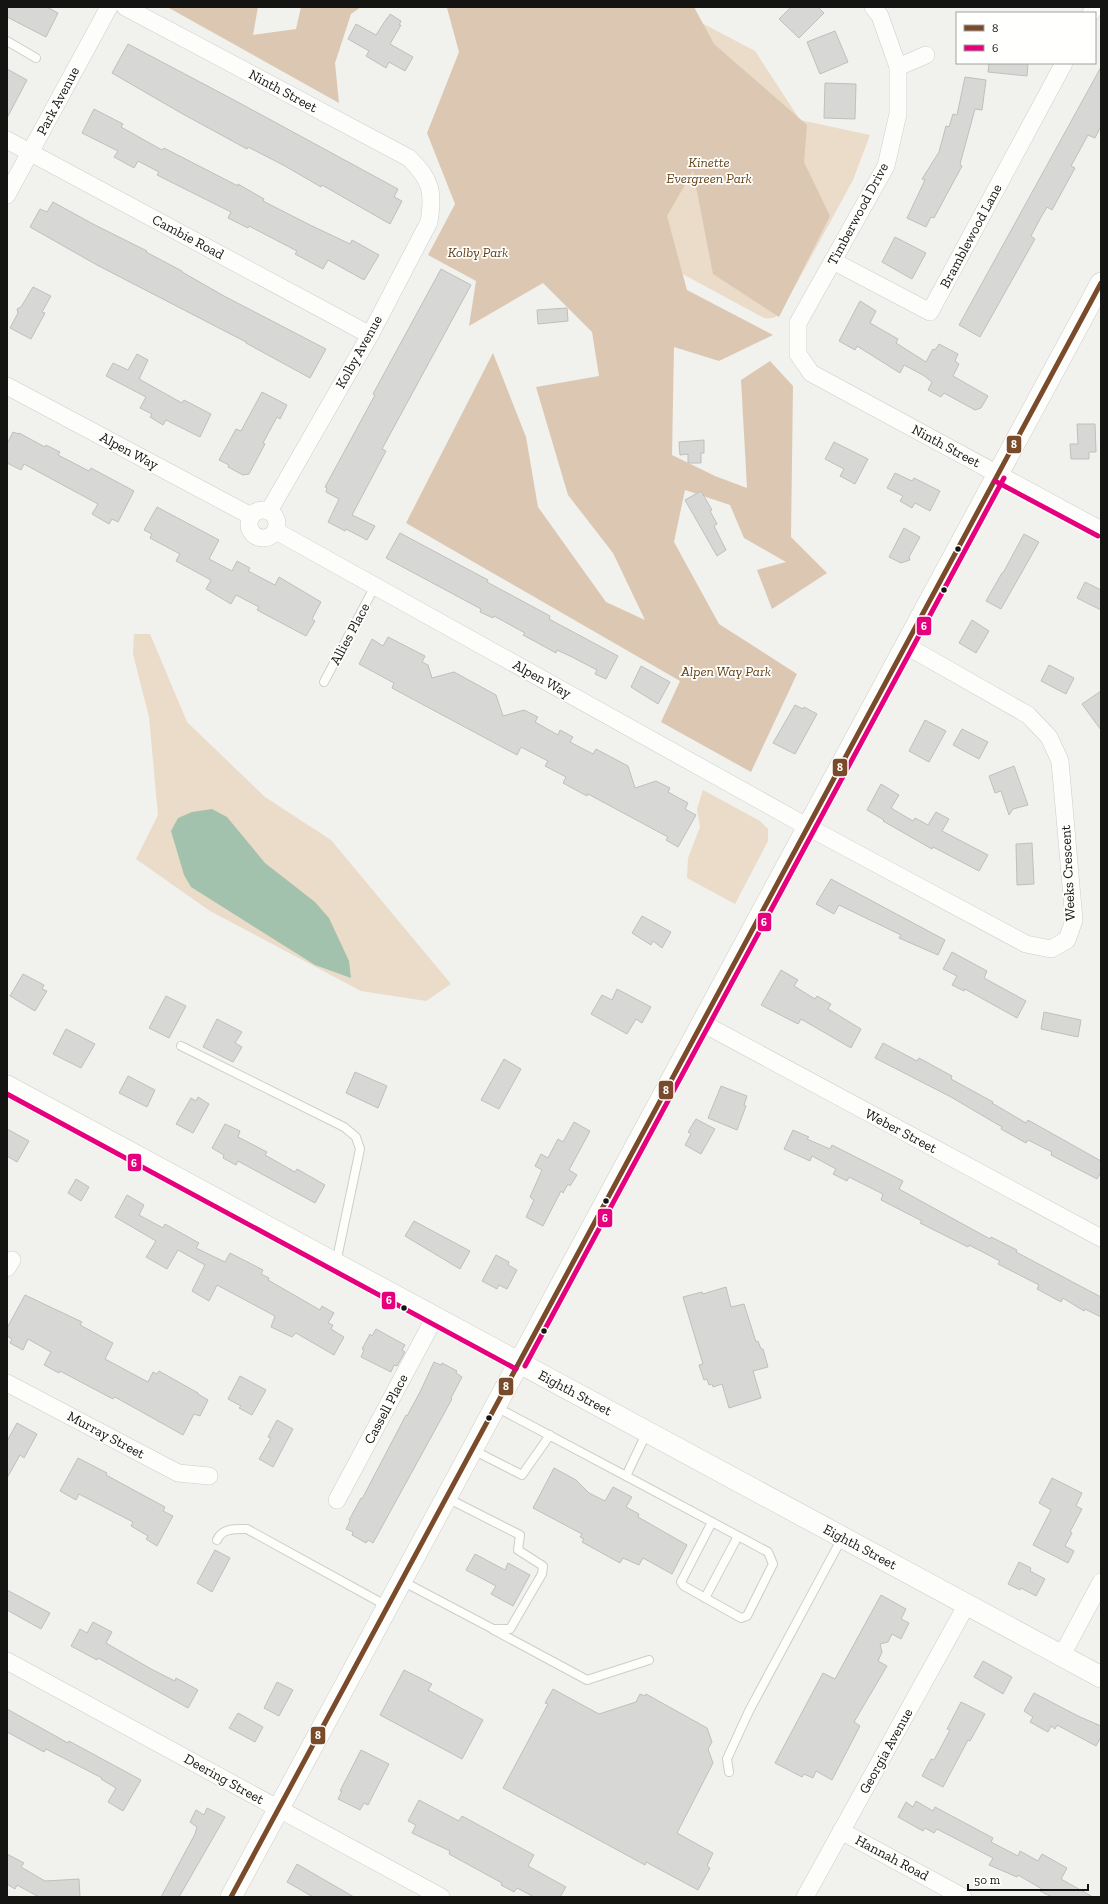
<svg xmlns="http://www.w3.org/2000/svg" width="1108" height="1904" font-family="'Zilla Slab',serif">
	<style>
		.green { fill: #ebdbc9 }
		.forest { fill: #dcc8b2 }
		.water { fill: #a3c2ad }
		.building { fill: #d7d7d5; stroke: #bfc0bd }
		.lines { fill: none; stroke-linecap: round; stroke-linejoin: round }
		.service-casing { stroke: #cdcdca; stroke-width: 10 }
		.minor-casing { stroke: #cdcdca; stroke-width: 18 }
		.tertiary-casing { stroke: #cdcdca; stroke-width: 22 }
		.service { stroke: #fdfdfc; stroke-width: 8 }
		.minor { stroke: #fdfdfc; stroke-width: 17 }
		.tertiary { stroke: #fdfdfc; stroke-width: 21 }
		.bus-1-casing { stroke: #fffffe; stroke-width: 8 }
		.bus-2-casing { stroke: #fffffe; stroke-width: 8 }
		.bus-1 { stroke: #7a4b2a; stroke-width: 5 }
		.bus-2 { stroke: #e5007d; stroke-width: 5 }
		.bus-dot { fill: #141412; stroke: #fffffe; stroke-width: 1.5 }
		.labels { text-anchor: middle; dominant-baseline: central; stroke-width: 3.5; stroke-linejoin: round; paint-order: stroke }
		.street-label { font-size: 14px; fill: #141412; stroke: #fffffe }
		.park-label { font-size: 14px; font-style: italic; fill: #664218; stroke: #fffffe }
		.line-badge { stroke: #fffffe; stroke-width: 1.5 }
		.badge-label { font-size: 11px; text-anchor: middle; font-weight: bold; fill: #fff }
	</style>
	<rect width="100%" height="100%" fill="#f1f1ed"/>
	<g class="green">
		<path d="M677 10 755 51 800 120 870 135 853 180 781 312C776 318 772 319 764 318L568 212Z"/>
		<polygon points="134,634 150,634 187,722 265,797 331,840 451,984 426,1001 361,991 210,911 136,859 158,815 149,717 133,654"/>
		<polygon points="703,790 760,821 768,829 768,841 735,904 687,878 688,858 700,827 697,809"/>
	</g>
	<g class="forest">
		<polygon points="172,7 258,7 253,35 296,29 301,7 361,7 351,14 335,63 339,103 169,8"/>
		<polygon points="445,7 694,7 714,44 807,125 804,162 830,216 779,317 713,274 693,171 667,216 687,290 773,335 719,361 674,347 672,455 715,476 747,488 741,380 770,361 793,386 791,537 827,573 772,609 757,570 786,562 744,538 730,505 685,490 674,542 719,624 797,674 751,772 661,722 680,681 406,523 493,353 526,437 538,507 606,602 645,620 613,553 568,495 536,387 599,376 592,332 543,283 469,326 476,281 428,255 455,204 427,133 459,52 447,8"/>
	</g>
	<polygon class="water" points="212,809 227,817 265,863 315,902 329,918 349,961 351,978 315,965 191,887 184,875 171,831 178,818 192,812"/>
	<g class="building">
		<polygon points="7,7 47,7 58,13 46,37 7,17"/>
		<polygon points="791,7 818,7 824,13 799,38 779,19"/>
		<polygon points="390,14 401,21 399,25 401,25 390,44 413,57 405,71 389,62 386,68 366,56 369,51 348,39 356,24 376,35 387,18 388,18"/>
		<polygon points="835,31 848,62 820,74 807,42"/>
		<polygon points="128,44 234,100 398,189 394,197 402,201 390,224 322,185 321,187 285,166 248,147 247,149 181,113 112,73"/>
		<polygon points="989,63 1028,63 1027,76 988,72"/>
		<polygon points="1101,67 1101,126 1095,138 1088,135 1071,166 1075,168 1052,210 1047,207 1040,219 1031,236 1035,239 980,337 959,325"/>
		<polygon points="7,69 27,80 7,118"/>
		<polygon points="965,77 986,80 982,110 975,109 960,164 962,166 934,218 931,217 926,227 907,218 925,180 922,179 939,152 946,126 949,127 953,114 957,115"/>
		<polygon points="825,83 856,84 855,119 824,118"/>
		<polygon points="94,109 123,124 121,127 162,150 164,148 238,186 238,184 264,199 263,201 310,225 350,244 352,240 379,255 364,280 328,260 323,269 295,254 297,251 249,226 248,228 228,218 231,212 157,175 159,172 138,161 134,168 114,157 118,151 82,133"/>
		<polygon points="53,202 93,224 147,251 146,252 182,271 182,272 224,296 326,349 310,378 246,343 246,342 97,265 30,227 40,209 47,212"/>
		<polygon points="895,237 926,253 912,279 882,262"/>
		<polygon points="441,269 471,285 382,449 386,451 352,515 375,526 367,540 346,529 345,531 328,522 339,499 326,492 327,488 325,487 375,395 373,394"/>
		<polygon points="33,287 51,296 42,312 45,313 31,339 10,328 18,313 17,309 21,307"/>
		<polygon points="860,301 876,311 870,323 898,339 896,343 926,362 933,349 935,350 939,344 958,354 955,361 959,364 953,376 988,396 981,408 975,410 944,393 941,397 928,390 932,382 923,375 904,365 900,373 857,346 855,350 839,341"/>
		<polygon points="567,308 568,321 538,324 537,310"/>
		<polygon points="137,354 148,360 139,379 182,403 184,400 211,414 200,437 166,420 163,425 150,417 152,414 140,408 146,397 106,376 113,363 128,370"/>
		<polygon points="262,392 287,405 280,419 277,417 263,443 265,444 249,474 243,475 228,467 229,465 219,460 236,429 241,431"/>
		<polygon points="1077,424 1095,424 1096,452 1089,452 1089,459 1071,459 1070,444 1078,444"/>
		<polygon points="13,432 19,434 19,433 45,447 46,445 60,452 58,455 89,471 91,468 134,491 118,522 112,519 109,524 92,514 98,504 24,464 21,470 7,463 7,444"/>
		<polygon points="704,440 704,453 701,453 701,463 688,463 688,454 680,455 679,442"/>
		<polygon points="834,442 868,459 855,484 840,476 844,469 825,459"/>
		<polygon points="895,473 912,481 914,478 940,491 930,511 915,503 912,508 900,501 903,496 887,488"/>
		<polygon points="701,491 712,510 710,511 717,524 714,526 726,550 717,556 685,500"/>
		<polygon points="157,507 219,540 209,559 232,571 237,561 250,568 248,571 275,585 279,577 321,602 312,619 315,621 306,636 257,610 259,607 236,595 231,604 206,589 211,580 176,561 180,554 150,538 152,534 144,530"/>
		<polygon points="904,528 920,537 909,557 910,560 901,563 889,557"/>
		<polygon points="400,533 488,580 487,582 550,616 549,619 618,656 606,679 595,674 597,670 570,656 557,650 556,653 536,642 523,635 525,633 494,616 493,618 480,612 481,609 386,558"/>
		<polygon points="1024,534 1039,542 1001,609 986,601 1002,573 1003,573"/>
		<polygon points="1085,582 1101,590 1101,610 1077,598"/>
		<polygon points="972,620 989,631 976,653 959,643"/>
		<polygon points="388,637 425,656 422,662 428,665 432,678 454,672 496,695 503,716 524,710 538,717 535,722 558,735 560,730 573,737 570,742 593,754 596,749 628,766 635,788 656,781 670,788 668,792 688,803 685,809 696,815 678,847 666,840 668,837 588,794 587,796 563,783 566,777 545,766 548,761 521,747 517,755 392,688 394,683 359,664 372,639 383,646"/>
		<polygon points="1049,665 1074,678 1066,694 1041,681"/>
		<polygon points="641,666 670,682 658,704 631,687"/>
		<polygon points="1101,691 1101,730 1082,704"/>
		<polygon points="795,705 803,709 804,707 817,714 795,754 773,743"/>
		<polygon points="925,720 946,731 929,762 909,751"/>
		<polygon points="962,729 988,742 979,759 953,745"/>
		<polygon points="1014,766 1028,805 1013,809 1009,815 1001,791 995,793 989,776"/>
		<polygon points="881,784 899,795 891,808 913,821 915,818 928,825 936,812 949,819 942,831 988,855 979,871 933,847 932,849 883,821 884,820 867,810"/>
		<polygon points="1032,843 1034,884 1017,885 1016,844"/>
		<polygon points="831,879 945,940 938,955 899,938 901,935 839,905 834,914 816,904"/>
		<polygon points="642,916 671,932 662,948 653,941 651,945 632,933"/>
		<polygon points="952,952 987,971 984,978 1026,1001 1017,1018 965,989 964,991 952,985 957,976 943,969"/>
		<polygon points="781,970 798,980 794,986 815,999 817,996 831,1004 828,1009 861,1029 851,1048 801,1019 798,1024 761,1005"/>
		<polygon points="23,974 44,985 42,989 47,991 35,1011 10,996"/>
		<polygon points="617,989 651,1007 642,1023 636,1019 627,1034 591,1014 602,995 612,1000"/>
		<polygon points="166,996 186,1006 169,1038 149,1028"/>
		<polygon points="1044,1012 1081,1020 1078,1037 1041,1029"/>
		<polygon points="217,1019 242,1032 235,1043 242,1047 233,1062 203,1047"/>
		<polygon points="66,1029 95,1044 81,1068 53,1054"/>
		<polygon points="883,1043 917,1061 919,1058 952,1076 951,1079 993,1102 992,1103 1026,1123 1028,1120 1101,1161 1101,1172 1097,1179 1051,1155 1052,1152 1028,1140 1026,1143 1001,1129 1002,1127 951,1097 875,1058"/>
		<polygon points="504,1059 521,1069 499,1109 481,1100"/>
		<polygon points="355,1072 387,1086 378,1108 346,1093"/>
		<polygon points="128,1076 155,1090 147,1107 119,1093"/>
		<polygon points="721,1086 747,1096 744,1105 746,1106 737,1130 708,1118"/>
		<polygon points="198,1097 209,1104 193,1133 176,1124 191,1098 196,1101"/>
		<polygon points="696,1119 715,1129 701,1154 685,1145 691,1134 688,1132"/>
		<polygon points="574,1122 590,1131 569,1170 577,1175 570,1186 568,1184 563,1193 561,1191 543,1226 526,1217 534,1200 530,1197 542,1170 535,1166 541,1154 548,1158 558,1139 563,1142"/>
		<polygon points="225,1124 240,1131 238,1137 267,1152 265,1155 295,1172 297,1169 325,1185 315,1203 238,1161 236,1165 223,1158 224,1155 212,1148"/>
		<polygon points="7,1129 29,1141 17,1162 7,1156"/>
		<polygon points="793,1130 809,1137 807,1139 830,1149 832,1145 903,1181 899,1189 990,1239 991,1237 1017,1250 1016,1252 1101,1297 1101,1317 1085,1309 1084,1311 1063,1298 1061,1302 1037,1289 1039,1285 998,1264 1000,1261 969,1245 968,1247 920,1223 922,1221 881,1200 883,1194 849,1177 847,1181 833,1174 836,1169 812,1156 810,1161 784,1149"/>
		<polygon points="76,1179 89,1187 81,1201 68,1193"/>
		<polygon points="127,1195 144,1205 139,1215 163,1228 165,1224 199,1243 196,1248 225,1262 230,1253 263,1270 261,1274 269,1278 268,1280 320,1310 322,1306 334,1313 328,1323 333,1325 331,1329 344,1337 334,1355 296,1333 292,1337 271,1327 275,1316 217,1285 209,1301 192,1291 205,1265 178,1250 167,1269 146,1257 156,1241 115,1217"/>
		<polygon points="414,1221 470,1251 460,1269 405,1236"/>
		<polygon points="496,1255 509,1262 508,1265 517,1270 507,1289 499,1285 497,1289 482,1281"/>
		<polygon points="726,1287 731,1307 744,1304 756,1342 758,1341 761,1349 763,1349 768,1367 753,1371 761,1398 729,1408 722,1384 713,1387 712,1384 709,1385 707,1379 704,1380 699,1365 703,1364 683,1297 702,1292 703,1294"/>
		<polygon points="25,1295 82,1322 80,1325 113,1343 105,1359 148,1382 153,1372 157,1374 159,1371 198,1393 198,1394 208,1400 200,1416 194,1414 183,1435 115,1397 113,1399 60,1371 59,1373 44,1365 51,1352 28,1339 23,1350 10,1343 12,1339 7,1336 7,1328"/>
		<polygon points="376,1329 405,1345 402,1350 405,1352 397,1366 394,1365 391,1372 361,1357 364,1350 362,1349 370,1334 372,1336"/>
		<polygon points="434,1362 441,1365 442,1363 457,1371 456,1373 462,1377 451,1398 452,1399 373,1543 368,1540 366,1543 352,1535 353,1532 346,1529 350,1521 349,1520 361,1498 362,1499 406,1415 407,1416 420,1392"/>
		<polygon points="240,1376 266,1390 252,1415 239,1408 241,1406 228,1399"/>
		<polygon points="277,1420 293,1429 273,1467 259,1459 271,1438 268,1437"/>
		<polygon points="17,1423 37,1434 24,1458 20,1455 7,1478 7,1441"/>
		<polygon points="78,1458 107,1473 106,1475 165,1507 163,1511 173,1516 157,1546 146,1539 148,1536 131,1526 133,1522 79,1494 76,1500 60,1491"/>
		<polygon points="554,1468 576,1480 589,1493 605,1501 613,1487 632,1497 626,1507 639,1514 638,1517 687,1545 672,1574 643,1558 639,1565 623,1558 620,1563 582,1542 584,1539 580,1537 582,1534 533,1508"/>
		<polygon points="1052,1478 1082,1493 1076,1506 1082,1509 1070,1532 1072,1533 1065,1546 1074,1551 1068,1563 1033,1545 1051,1510 1039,1503"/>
		<polygon points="215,1550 230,1558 212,1592 197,1583"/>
		<polygon points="475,1554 505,1570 508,1563 530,1575 513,1606 491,1594 496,1586 466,1570"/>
		<polygon points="1019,1562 1031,1568 1030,1571 1045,1579 1036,1596 1021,1588 1020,1590 1008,1584"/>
		<polygon points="7,1590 50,1613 41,1629 7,1610"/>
		<polygon points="881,1595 906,1609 901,1619 909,1623 901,1639 892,1634 888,1642 880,1644 882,1652 878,1661 887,1666 854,1722 860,1726 832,1780 816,1771 813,1778 804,1774 802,1777 775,1763 823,1673 835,1679"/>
		<polygon points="93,1622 112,1632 106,1643 153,1670 175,1681 176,1678 198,1690 188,1708 98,1658 97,1660 71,1646 80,1629 87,1633"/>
		<polygon points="983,1661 1012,1677 1003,1694 974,1677"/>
		<polygon points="404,1670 432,1684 428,1690 483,1720 462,1759 380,1715"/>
		<polygon points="277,1682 293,1690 279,1716 264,1708"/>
		<polygon points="553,1689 599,1714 636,1702 640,1694 645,1696 646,1694 707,1728 712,1742 708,1749 713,1763 677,1833 713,1853 707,1866 710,1868 698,1890 646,1862 645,1865 503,1788 548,1704 545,1703"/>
		<polygon points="1034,1693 1078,1716 1101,1726 1101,1737 1096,1746 1057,1725 1055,1729 1051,1726 1048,1732 1030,1722 1033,1717 1024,1711"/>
		<polygon points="961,1702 985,1714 970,1741 968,1740 943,1787 922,1776 931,1759 934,1760 950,1730 947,1729"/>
		<polygon points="7,1709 68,1743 69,1741 141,1780 123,1811 108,1802 116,1788 101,1779 102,1778 46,1749 44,1752 7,1732"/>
		<polygon points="238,1713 263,1727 255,1742 229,1728"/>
		<polygon points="361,1750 389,1764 368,1805 364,1803 360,1810 338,1799 342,1791 340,1791"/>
		<polygon points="419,1800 459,1821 462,1816 534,1855 528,1866 566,1887 560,1897 534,1897 517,1888 514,1892 501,1885 502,1883 449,1854 450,1851 412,1833 416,1825 408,1821"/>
		<polygon points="916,1801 933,1811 935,1807 993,1838 991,1842 1018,1856 1020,1851 1038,1861 1042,1854 1067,1868 1061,1879 1093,1897 1052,1897 1040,1891 1042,1889 1018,1875 1017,1877 989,1865 993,1858 937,1829 934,1833 925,1828 923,1831 898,1817 906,1802 913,1807"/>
		<polygon points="207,1808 225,1817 179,1897 161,1897 195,1834 197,1827 190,1822 196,1810 204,1815"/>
		<polygon points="7,1854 24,1863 21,1867 45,1881 79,1879 80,1897 39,1897 17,1885 15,1889 7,1884"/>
		<polygon points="297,1864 321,1878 354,1897 313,1897 287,1882"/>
	</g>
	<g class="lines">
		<defs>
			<g id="service">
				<polyline points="7,41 36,58"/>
				<polyline points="324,682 375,586"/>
				<polyline points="181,1046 344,1127 356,1137 360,1149 336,1263"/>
				<polyline points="496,1407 626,1476"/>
				<polyline points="647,1432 626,1476 768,1552 773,1564 747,1616 741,1618 684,1586 681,1582 712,1522"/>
				<polyline points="473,1450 522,1475 550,1435"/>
				<path d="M217 1540C222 1528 235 1529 247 1529L387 1606"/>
				<polyline points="402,1581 493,1629 510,1629 542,1574 543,1566 518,1550 520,1535 447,1498"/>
				<polyline points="705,1598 738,1536"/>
				<polyline points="494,1630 587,1680 649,1660"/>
				<polyline points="729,1772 727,1759 749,1711 842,1538"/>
			</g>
			<g id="minor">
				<path d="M125 7 409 158C431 179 434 192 429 222L370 335 269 511"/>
				<polyline points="873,7 880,16 898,67 898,114 886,166 798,323 798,354 811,373 1101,530"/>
				<polyline points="1091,13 1095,7"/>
				<polyline points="898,67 926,55"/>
				<polyline points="7,140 370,335"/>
				<polyline points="7,195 109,7"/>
				<polyline points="833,261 930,312 1064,63"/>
				<polyline points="7,386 251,516"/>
				<circle cx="263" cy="524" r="14"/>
				<polyline points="276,531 808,827 1026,944 1051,949 1067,940 1074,920 1060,761 1049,737 1028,715 905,645"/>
				<polyline points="702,1023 1101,1238"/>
				<polyline points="7,1268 12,1260"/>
				<polyline points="7,1383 178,1473 209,1476"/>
				<polyline points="337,1500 435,1317"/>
				<polyline points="1062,1655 1101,1582"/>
				<polyline points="7,1661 441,1897"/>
				<polyline points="841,1831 963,1897"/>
				<polyline points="805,1897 967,1604"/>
			</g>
			<g id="tertiary">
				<polyline points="7,1086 1101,1677"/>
				<polyline points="231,1897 1101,283"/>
			</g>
		</defs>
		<use href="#service" class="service-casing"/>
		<use href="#minor" class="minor-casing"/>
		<use href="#tertiary" class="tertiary-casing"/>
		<use href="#service" class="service"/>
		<use href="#minor" class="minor"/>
		<use href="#tertiary" class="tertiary"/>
		<defs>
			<polyline id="bus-1" points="231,1897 1101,283"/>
			<g id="bus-2">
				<polyline points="995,481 1098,536"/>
				<polyline points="7,1094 516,1369"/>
				<polyline points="525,1366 1004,478"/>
			</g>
		</defs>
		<use href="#bus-1" class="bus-1-casing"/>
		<use href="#bus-2" class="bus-2-casing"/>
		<use href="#bus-1" class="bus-1"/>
		<use href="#bus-2" class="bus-2"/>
	</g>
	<g class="bus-dot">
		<circle cx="958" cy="549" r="3.5"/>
		<circle cx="944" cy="590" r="3.5"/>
		<circle cx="606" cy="1201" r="3.5"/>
		<circle cx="404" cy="1308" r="3.5"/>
		<circle cx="544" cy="1331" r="3.5"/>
		<circle cx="489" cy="1418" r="3.5"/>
	</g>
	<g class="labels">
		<g class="street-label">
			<text transform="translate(283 91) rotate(28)">Ninth Street</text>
			<text transform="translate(58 101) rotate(-62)">Park Avenue</text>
			<text transform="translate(858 214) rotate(-62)">Timberwood Drive</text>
			<text transform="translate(971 236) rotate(-62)">Bramblewood Lane</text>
			<text transform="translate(188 237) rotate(28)">Cambie Road</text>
			<text transform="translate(359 352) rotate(-61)">Kolby Avenue</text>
			<text transform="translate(946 446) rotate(28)">Ninth Street</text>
			<text transform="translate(129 451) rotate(28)">Alpen Way</text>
			<text transform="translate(350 634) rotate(-62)">Allies Place</text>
			<text transform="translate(542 679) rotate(29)">Alpen Way</text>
			<text transform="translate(1068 873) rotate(-93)">Weeks Crescent</text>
			<text transform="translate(901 1131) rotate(28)">Weber Street</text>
			<text transform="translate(575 1393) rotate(28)">Eighth Street</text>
			<text transform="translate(386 1409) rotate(-62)">Cassell Place</text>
			<text transform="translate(106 1435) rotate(28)">Murray Street</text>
			<text transform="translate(860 1547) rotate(28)">Eighth Street</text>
			<text transform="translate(886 1751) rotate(-61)">Georgia Avenue</text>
			<text transform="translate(224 1779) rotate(29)">Deering Street</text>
			<text transform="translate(892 1858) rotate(28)">Hannah Road</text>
		</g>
		<g class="park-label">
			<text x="709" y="162">Kinette<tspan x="709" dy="16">Evergreen Park</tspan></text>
			<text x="478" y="252">Kolby Park</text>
			<text x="726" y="671">Alpen Way Park</text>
		</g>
	</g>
	<g class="line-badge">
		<rect x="1006" y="435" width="16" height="19" rx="4" fill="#7a4b2a"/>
		<rect x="916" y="616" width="16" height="20" rx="4" fill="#e5007d"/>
		<rect x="832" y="758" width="16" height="19" rx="4" fill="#7a4b2a"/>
		<rect x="757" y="912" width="15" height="20" rx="4" fill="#e5007d"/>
		<rect x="658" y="1080" width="16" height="20" rx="4" fill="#7a4b2a"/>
		<rect x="127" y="1153" width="15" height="19" rx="4" fill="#e5007d"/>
		<rect x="597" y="1208" width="16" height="20" rx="4" fill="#e5007d"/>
		<rect x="381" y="1291" width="15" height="19" rx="4" fill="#e5007d"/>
		<rect x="498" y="1377" width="16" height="19" rx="4" fill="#7a4b2a"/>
		<rect x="310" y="1726" width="16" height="19" rx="4" fill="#7a4b2a"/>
	</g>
	<g class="badge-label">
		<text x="1014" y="448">8</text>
		<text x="924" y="630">6</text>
		<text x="840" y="771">8</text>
		<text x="764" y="926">6</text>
		<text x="666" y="1094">8</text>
		<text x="134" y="1167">6</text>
		<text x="605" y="1222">6</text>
		<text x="389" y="1304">6</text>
		<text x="506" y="1390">8</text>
		<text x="318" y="1739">8</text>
	</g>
	<rect width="1108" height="1904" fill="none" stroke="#141412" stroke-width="16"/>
	<rect x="956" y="12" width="140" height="52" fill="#fffffe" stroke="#a1a1a0"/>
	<rect x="964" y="25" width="20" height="6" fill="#7a4b2a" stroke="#a1a1a0"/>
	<text x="992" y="32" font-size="12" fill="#141412">8</text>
	<rect x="964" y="45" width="20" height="6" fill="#e5007d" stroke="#a1a1a0"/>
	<text x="992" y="52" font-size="12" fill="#141412">6</text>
	<path d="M968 1884v6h120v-6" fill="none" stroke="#141412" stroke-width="2"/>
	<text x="974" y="1884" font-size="12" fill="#141412" stroke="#fffffe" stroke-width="3" paint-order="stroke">50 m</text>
</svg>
